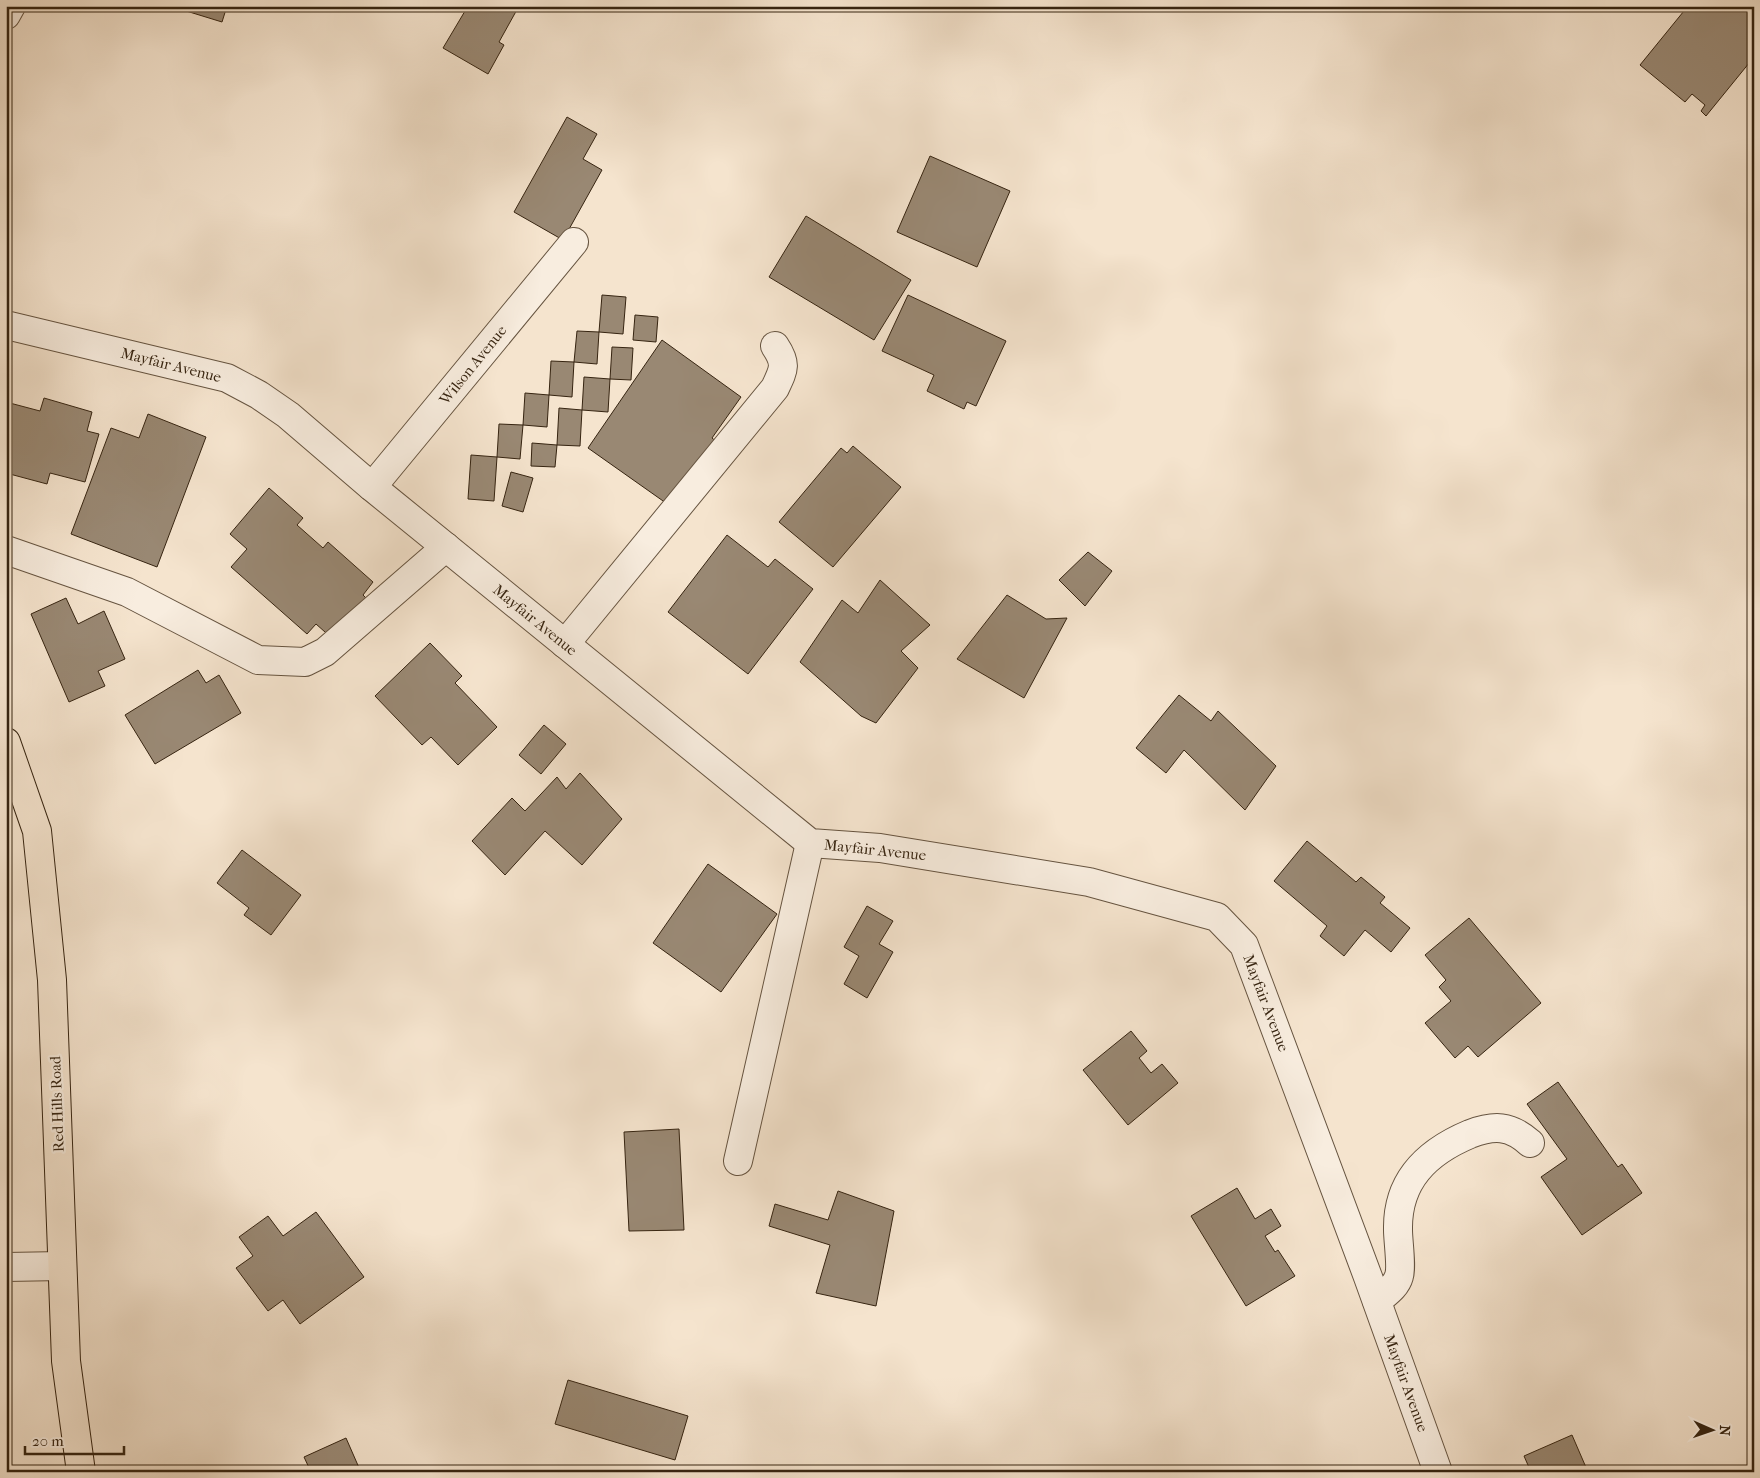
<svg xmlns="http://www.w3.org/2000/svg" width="1760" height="1478" font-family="'IM FELL French Canon',serif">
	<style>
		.building { fill: #998873; stroke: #362411 }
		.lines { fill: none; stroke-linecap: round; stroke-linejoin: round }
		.minor-casing { stroke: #665440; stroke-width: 30 }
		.major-casing { stroke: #362411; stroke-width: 30 }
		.minor { stroke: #f8eddf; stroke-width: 28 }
		.major { stroke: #f5e4ce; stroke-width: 28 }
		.labels { text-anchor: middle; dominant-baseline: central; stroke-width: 4.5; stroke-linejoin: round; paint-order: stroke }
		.street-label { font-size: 15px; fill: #362411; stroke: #f8eddf }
	</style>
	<rect width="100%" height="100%" fill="#f5e4ce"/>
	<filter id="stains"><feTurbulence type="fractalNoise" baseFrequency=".004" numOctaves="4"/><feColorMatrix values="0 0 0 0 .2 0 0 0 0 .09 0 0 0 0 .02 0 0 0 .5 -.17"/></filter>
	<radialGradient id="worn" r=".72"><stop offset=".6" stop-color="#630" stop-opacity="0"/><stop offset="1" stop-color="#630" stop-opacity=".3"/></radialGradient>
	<g class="building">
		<polygon points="170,6 227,6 222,22"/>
		<polygon points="468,6 519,6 499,42 504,45 488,74 443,48"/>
		<polygon points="1688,6 1754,6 1754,57 1706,116 1701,111 1705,105 1692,94 1685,102 1640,65"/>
		<polygon points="567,117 597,134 583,159 602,170 563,240 514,212"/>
		<polygon points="930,156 1010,191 977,267 897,232"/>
		<polygon points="806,216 911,280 874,340 769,277"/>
		<polygon points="602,295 626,297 623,334 599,332"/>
		<polygon points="908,295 1006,341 976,406 967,402 964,409 927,391 934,375 882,351"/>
		<polygon points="635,315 658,317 656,342 633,340"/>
		<polygon points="577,331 599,332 597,364 574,362"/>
		<polygon points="662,340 741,397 712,438 718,443 673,508 588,448"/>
		<polygon points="612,347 633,348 631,380 610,379"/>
		<polygon points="551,361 574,362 572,397 549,395"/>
		<polygon points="584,377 610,379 608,412 582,410"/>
		<polygon points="525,393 549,395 547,427 523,425"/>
		<polygon points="44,398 92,412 87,431 99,434 85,482 50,473 47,484 6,473 6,402 40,411"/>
		<polygon points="559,408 582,410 580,446 557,445"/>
		<polygon points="148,414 206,437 157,567 71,534 111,428 139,438"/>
		<polygon points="499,424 523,425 520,459 497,457"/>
		<polygon points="532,443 557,445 555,467 531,466"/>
		<polygon points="853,446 901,487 833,567 779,522 841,448 847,453"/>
		<polygon points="471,455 497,457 494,501 468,499"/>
		<polygon points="511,472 533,478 523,512 502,506"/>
		<polygon points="269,488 303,518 297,525 323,548 328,542 373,582 363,595 368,600 334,640 316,624 307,634 231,567 247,549 230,534"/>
		<polygon points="727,535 768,567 775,559 813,589 748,674 668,612"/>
		<polygon points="1088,552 1112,571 1085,606 1059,580"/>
		<polygon points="880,580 930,625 901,651 918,668 876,723 861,716 800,662 842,600 858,613"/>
		<polygon points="1007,595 1046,619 1067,618 1024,698 957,659"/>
		<polygon points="66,598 78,624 104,611 125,659 98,671 105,686 69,702 31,614"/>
		<polygon points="430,643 462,676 455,683 497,727 458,765 431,737 422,745 375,696"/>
		<polygon points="198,670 206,683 219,675 241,713 155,764 125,715"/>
		<polygon points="1179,695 1211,721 1218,711 1276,766 1245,810 1184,750 1166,773 1136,748"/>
		<polygon points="544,725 566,744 541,774 519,755"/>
		<polygon points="580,773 622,819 582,865 545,831 505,875 472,841 512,798 525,811 557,777 566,789"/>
		<polygon points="1307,841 1356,882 1361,877 1385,897 1380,903 1410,928 1391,952 1365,930 1344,956 1320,936 1327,926 1274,881"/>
		<polygon points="242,850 301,895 271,935 244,915 249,908 217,883"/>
		<polygon points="708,864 777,914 721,992 653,943"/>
		<polygon points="867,906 893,921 879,944 893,952 867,998 844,984 859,956 844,947"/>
		<polygon points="1469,918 1541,1003 1478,1057 1468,1046 1455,1058 1425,1023 1451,1001 1439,987 1446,980 1425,955"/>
		<polygon points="1131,1031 1147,1051 1139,1058 1151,1073 1162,1064 1178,1083 1128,1125 1083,1070"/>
		<polygon points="1558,1082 1618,1167 1622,1164 1642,1193 1582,1235 1541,1177 1567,1159 1527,1104"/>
		<polygon points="679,1129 684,1230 629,1231 624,1132"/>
		<polygon points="1237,1188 1255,1219 1271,1209 1281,1226 1265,1236 1275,1252 1278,1250 1295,1276 1246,1306 1191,1216"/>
		<polygon points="838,1191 894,1211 876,1306 816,1293 830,1245 769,1226 775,1204 828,1220"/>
		<polygon points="316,1212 364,1277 300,1324 283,1300 268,1311 236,1268 253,1256 239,1237 268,1216 283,1236"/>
		<polygon points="568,1380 688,1416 675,1460 555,1424"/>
		<polygon points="1572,1435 1588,1472 1531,1472 1524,1456"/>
		<polygon points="346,1438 360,1470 367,1467 370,1472 311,1472 304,1457"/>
	</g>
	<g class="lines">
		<defs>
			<g id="minor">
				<polyline points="6,15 11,6"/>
				<polyline points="6,325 227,378 259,395 288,415 372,487 810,843 880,848 1089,882 1217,917 1244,945 1368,1277 1438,1472"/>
				<polyline points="372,487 574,242"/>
				<polyline points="6,550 127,592 258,660 305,662 325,652 446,547"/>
				<path d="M565 644 775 388C784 369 787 364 775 346"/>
				<polyline points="738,1161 810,843"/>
				<polyline points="6,1267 62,1266"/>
				<path d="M1377 1301C1386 1293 1396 1287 1399 1276 1402 1267 1398 1241 1398 1230 1397 1180 1427 1152 1470 1134 1494 1125 1510 1125 1530 1143"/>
			</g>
			<polyline id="major" points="6,742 37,831 52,980 66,1361 81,1472"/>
		</defs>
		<use href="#minor" class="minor-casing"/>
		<use href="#major" class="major-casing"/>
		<use href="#minor" class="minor"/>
		<use href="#major" class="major"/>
	</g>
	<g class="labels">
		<g class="street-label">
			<text transform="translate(171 365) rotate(14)">Mayfair Avenue</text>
			<text transform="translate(473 365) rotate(-51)">Wilson Avenue</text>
			<text transform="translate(535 620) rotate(39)">Mayfair Avenue</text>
			<text transform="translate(875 850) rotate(6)">Mayfair Avenue</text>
			<text transform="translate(1266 1003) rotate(69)">Mayfair Avenue</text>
			<text transform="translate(57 1104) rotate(-92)">Red Hills Road</text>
			<text transform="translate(1406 1383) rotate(70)">Mayfair Avenue</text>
		</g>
	</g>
	<rect width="1760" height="1478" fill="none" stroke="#f5e4ce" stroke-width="25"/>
	<rect x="8" y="8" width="1745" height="1463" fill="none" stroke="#362411" stroke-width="2.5"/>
	<rect x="12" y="12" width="1735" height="1453" fill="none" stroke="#362411"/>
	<g transform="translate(1712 1430) rotate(92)" stroke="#f8eddf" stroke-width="4" paint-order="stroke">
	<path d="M0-4L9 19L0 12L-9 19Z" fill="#362411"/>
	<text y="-8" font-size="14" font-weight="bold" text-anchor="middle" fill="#362411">N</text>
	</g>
	<path d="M25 1446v8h99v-8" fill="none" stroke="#362411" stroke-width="2.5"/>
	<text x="32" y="1446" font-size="15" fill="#362411" stroke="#f8eddf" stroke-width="4" paint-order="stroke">20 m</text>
	<rect width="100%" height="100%" filter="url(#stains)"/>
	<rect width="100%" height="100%" fill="url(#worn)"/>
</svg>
